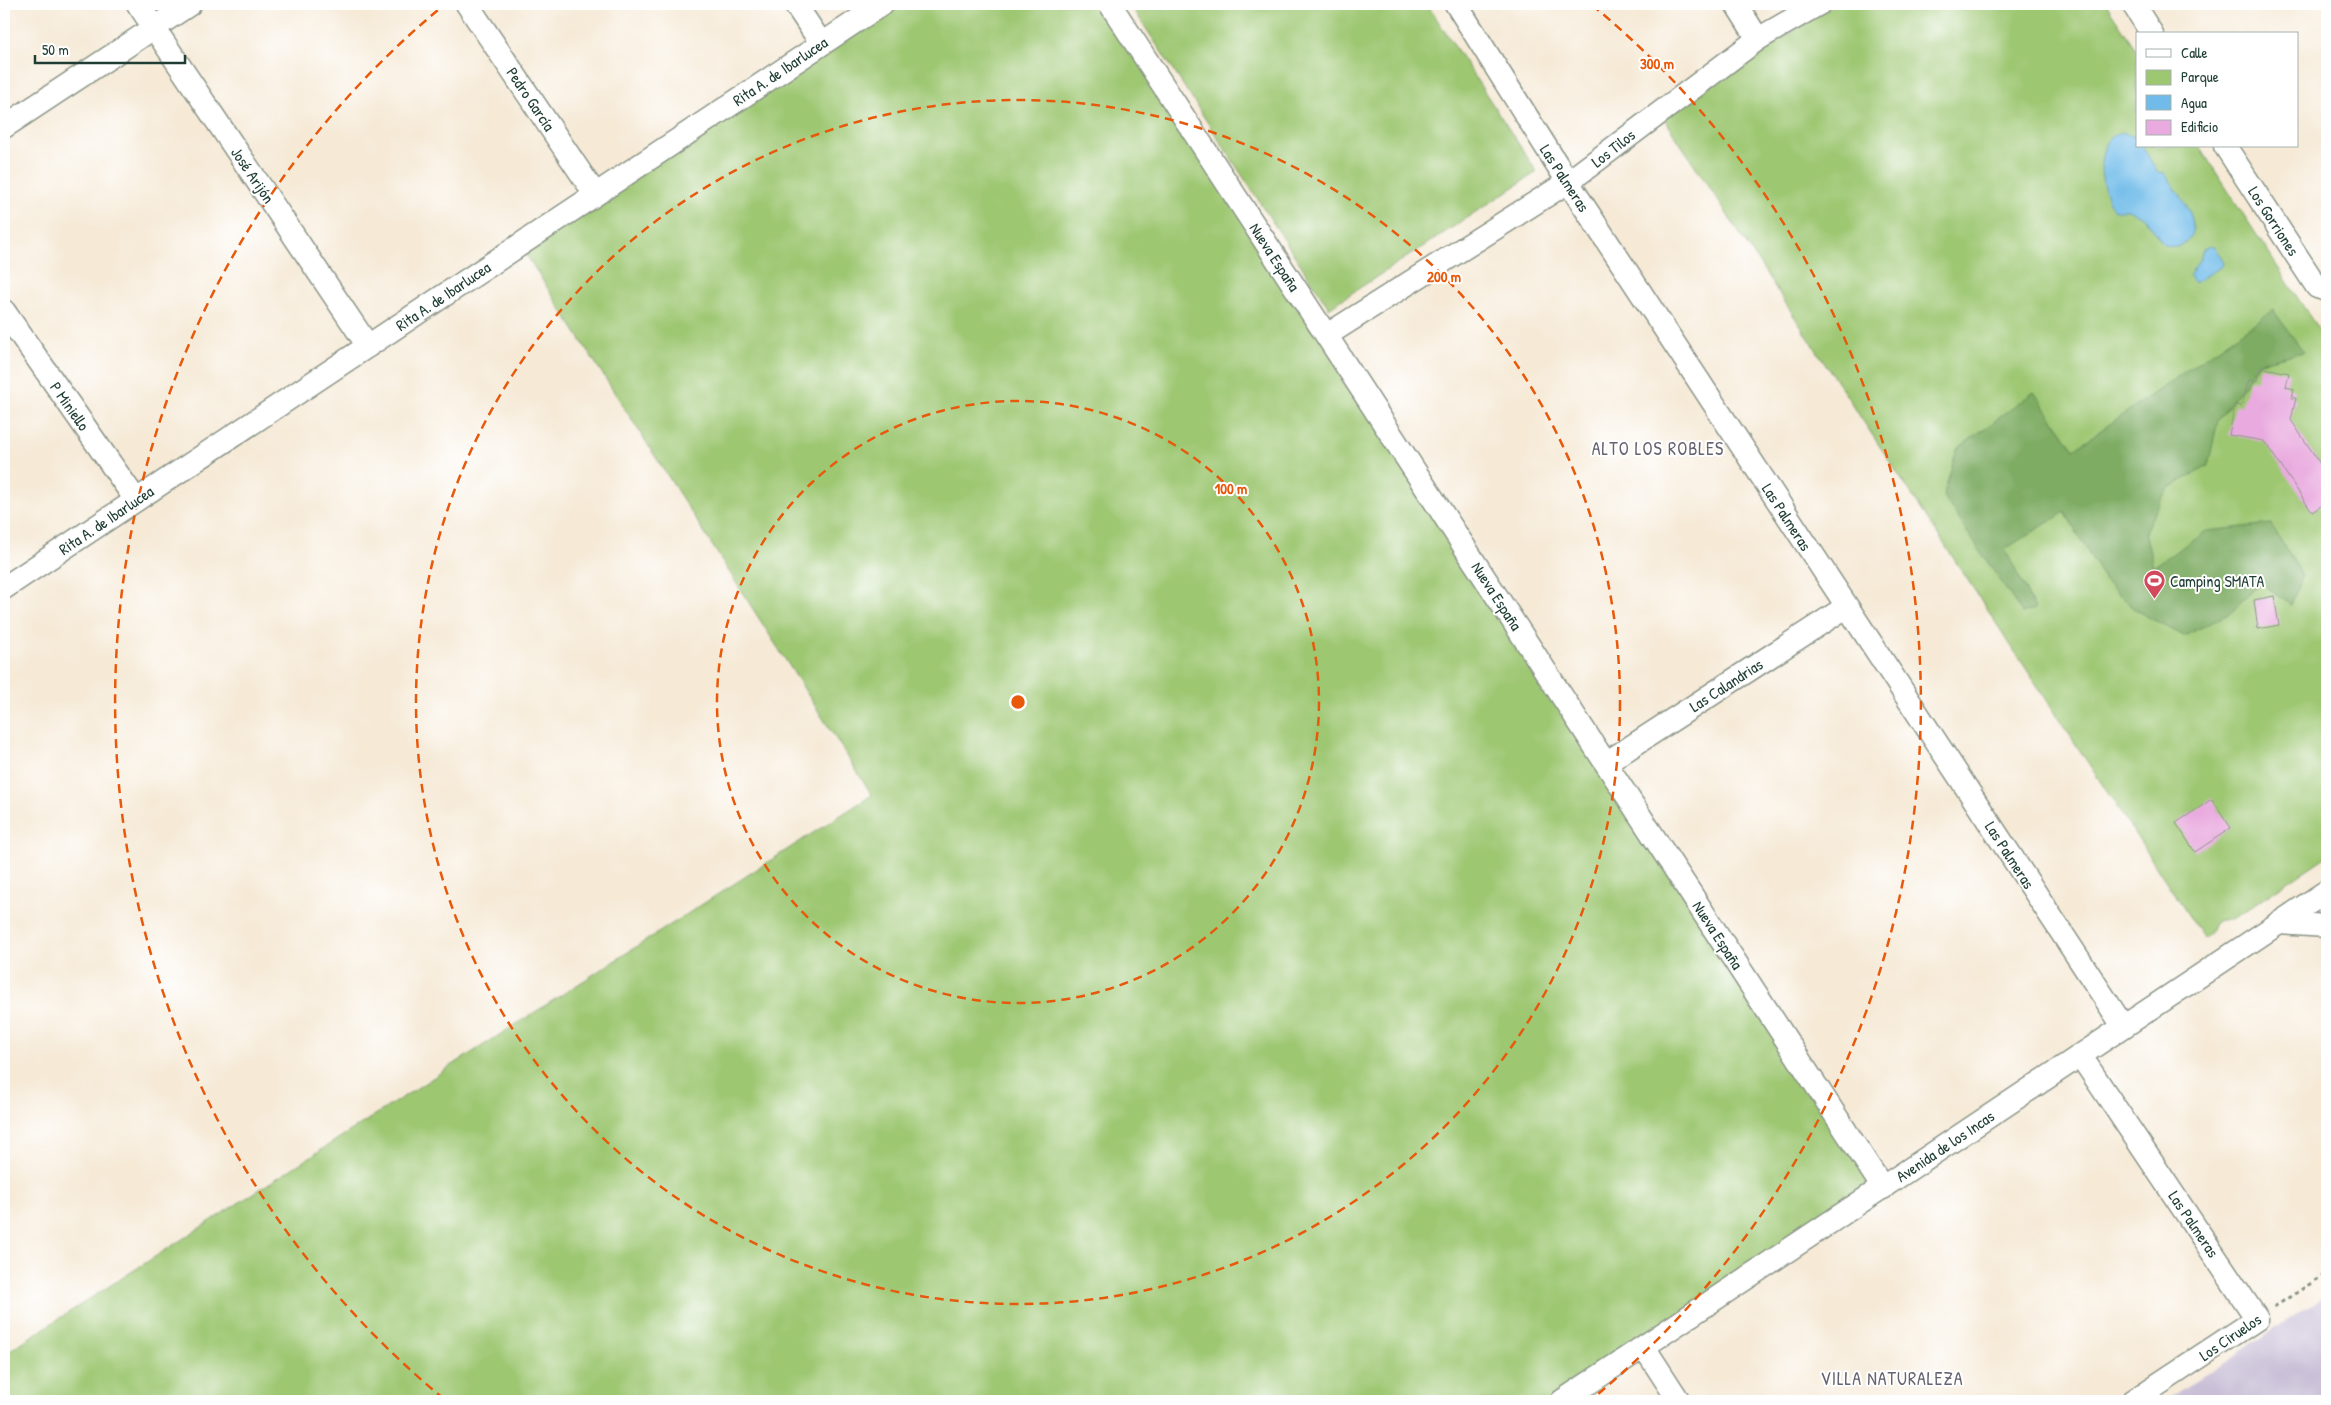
<svg xmlns="http://www.w3.org/2000/svg" width="2331" height="1405" font-family="'Patrick Hand',sans-serif">
	<style>
		.industrial { fill: #c9bfd7 }
		.green { fill: #9ec772; stroke: #5e8253 }
		.forest { fill: #7eac64; stroke: #4e744c }
		.water { fill: #70bbe9; stroke: #487c8e }
		.building { fill: #e9abdf }
		.lines { fill: none; stroke-linecap: round; stroke-linejoin: round }
		.street-casing { stroke: #8a9486; stroke-width: 25 }
		.path { stroke: #8a9486; stroke-width: 3; stroke-dasharray: 4 4; stroke-linecap: butt }
		.street { stroke: #fff; stroke-width: 22 }
		.ring { fill: none; stroke: #e8590c; stroke-width: 2.5; stroke-dasharray: 9 6 }
		.labels { text-anchor: middle; dominant-baseline: central; stroke-width: 4; stroke-linejoin: round; paint-order: stroke }
		.street-label { font-size: 16px; fill: #1f3d34; stroke: #fff }
		.poi-label { font-size: 16px; fill: #1f3d34; stroke: #fff; text-anchor: start }
		.neighbourhood-label { font-size: 18px; letter-spacing: 1px; fill: #666470; stroke: #fff }
		.centre { fill: #e8590c; stroke: #fff; stroke-width: 2.5 }
		.ring-label { font-size: 15px; text-anchor: middle; font-weight: bold; fill: #e8590c; stroke: #fff; stroke-width: 4; stroke-linejoin: round; paint-order: stroke }
	</style>
	<rect width="100%" height="100%" fill="#fff"/>
	<filter id="ink" filterUnits="userSpaceOnUse"><feTurbulence type="fractalNoise" baseFrequency=".02" numOctaves="2"/><feDisplacementMap in="SourceGraphic" scale="10" xChannelSelector="R" yChannelSelector="G"/><feConvolveMatrix kernelMatrix="1 2 1 2 8 2 1 2 1" color-interpolation-filters="sRGB"/></filter>
	<filter id="wash" filterUnits="userSpaceOnUse"><feTurbulence type="fractalNoise" baseFrequency=".0096" numOctaves="4" result="noise"/><feDisplacementMap in="SourceGraphic" scale="20" xChannelSelector="R" yChannelSelector="G"/><feGaussianBlur stdDeviation="1.12" result="paint"/><feColorMatrix in="noise" values="0 0 0 0 0 0 0 0 0 0 0 0 0 0 0 0 0 1.4 0 .05"/><feComposite in="paint" operator="in"/></filter>
	<g filter="url(#wash)">
		<rect width="100%" height="100%" fill="#f6ead7"/>
		<polygon class="industrial" points="2327,1295 2327,1401 2165,1401"/>
		<g class="green">
			<polygon points="882,4 1110,4 1883,1188 1562,1401 4,1401 4,1354 872,795 520,245"/>
			<polygon points="1130,4 1427,4 1537,172 1329,308"/>
			<path d="M1835 4H2106L2137 51V146H2199L2327 343V856L2231 920C2206 918 2217 930 2204 939L1663 117Z"/>
		</g>
		<polygon class="forest" points="2273,310 2304,352 2260,362 2218,420 2208,466 2167,489 2145,531 2153,567 2206,531 2271,524 2302,575 2291,605 2261,583 2227,615 2184,636 2137,611 2105,581 2065,512 2005,549 2035,609 2022,613 1943,496 1957,449 2034,392 2074,449"/>
		<g class="water">
			<path d="M2122 132 2136 138 2137 146H2142L2157 171 2160 173 2164 172C2179 195 2212 229 2178 247L2164 245 2144 217 2128 210H2114C2100 191 2091 140 2122 132Z"/>
			<polygon points="2210,246 2215,248 2224,263 2221,267 2194,283 2189,276 2200,259 2203,249"/>
		</g>
		<g id="blocks">
			<g class="building">
				<polygon points="2260,367 2289,373 2286,387 2294,389 2292,398 2296,398 2291,420 2327,474 2327,502 2312,512 2264,441 2229,435 2235,405 2241,406 2249,380 2257,381"/>
				<polygon points="2274,596 2279,625 2258,629 2254,600"/>
				<polygon points="2212,799 2231,828 2195,852 2176,823"/>
			</g>
		</g>
	</g>
	<g filter="url(#ink)">
		<use href="#blocks" fill-opacity="0" stroke="#8a9486" stroke-width="1"/>
		<g class="lines">
			<defs>
				<g id="street">
					<polyline points="138,4 368,346"/>
					<polyline points="467,4 595,194"/>
					<polyline points="795,4 821,43"/>
					<polyline points="1110,4 1883,1188"/>
					<polyline points="1456,4 1568,182 2123,1026"/>
					<polyline points="1736,4 1758,39"/>
					<polyline points="2133,4 2152,34"/>
					<polyline points="4,127 190,4"/>
					<polyline points="2225,146 2317,287 2327,290"/>
					<polyline points="4,311 136,500"/>
					<polyline points="1327,335 1568,182 1758,39 1819,4"/>
					<polyline points="4,588 882,4"/>
					<polyline points="1606,763 1846,607"/>
					<polyline points="2278,923 2327,926"/>
					<polyline points="2080,1055 2257,1319 2133,1401"/>
					<polyline points="1644,1347 1679,1401"/>
					<polyline points="1562,1401 2327,891"/>
				</g>
			</defs>
			<use href="#street" class="street-casing"/>
			<polyline class="path" points="2274,1307 2327,1273"/>
			<use href="#street" class="street"/>
		</g>
	</g>
	<g class="ring">
		<circle cx="1018" cy="702" r="301"/>
		<circle cx="1018" cy="702" r="602"/>
		<path d="M444 1399A903 903 0 0 1 444 5M1592 5A903 903 0 0 1 1592 1399"/>
	</g>
	<defs>
		<symbol id="stadium-pin" viewBox="-11 -11 22 30"><path d="M0 17L-7.5 6A9.5 9.5 0 1 1 7.5 6Z" fill="#d1495b" stroke="#fff"/><path d="M0-5a6.5 5 0 1 0 0 10a6.5 5 0 1 0 0-10ZM-3.5-1.8h7v3.6h-7Z" fill="#fff"/></symbol>
	</defs>
	<g fill-rule="evenodd">
		<use href="#stadium-pin" x="2142" y="568" width="25" height="34"/>
	</g>
	<g class="labels">
		<g class="street-label">
			<text transform="translate(780 71) rotate(-34)">Rita A. de Ibarlucea</text>
			<text transform="translate(531 99) rotate(56)">Pedro García</text>
			<text transform="translate(1613 148) rotate(-38)">Los Tilos</text>
			<text transform="translate(253 175) rotate(56)">José Arijón</text>
			<text transform="translate(1565 178) rotate(57)">Las Palmeras</text>
			<text transform="translate(2274 221) rotate(57)">Los Gorriones</text>
			<text transform="translate(1275 257) rotate(57)">Nueva España</text>
			<text transform="translate(443 296) rotate(-34)">Rita A. de Ibarlucea</text>
			<text transform="translate(70 406) rotate(55)">P Miniello</text>
			<text transform="translate(1787 517) rotate(57)">Las Palmeras</text>
			<text transform="translate(106 520) rotate(-34)">Rita A. de Ibarlucea</text>
			<text transform="translate(1497 596) rotate(57)">Nueva España</text>
			<text transform="translate(1726 685) rotate(-33)">Las Calandrias</text>
			<text transform="translate(2010 855) rotate(57)">Las Palmeras</text>
			<text transform="translate(1718 935) rotate(57)">Nueva España</text>
			<text transform="translate(1945 1146) rotate(-34)">Avenida de los Incas</text>
			<text transform="translate(2194 1224) rotate(56)">Las Palmeras</text>
			<text transform="translate(2230 1337) rotate(-34)">Los Ciruelos</text>
		</g>
		<g class="poi-label">
			<text x="2170" y="581">Camping SMATA</text>
		</g>
		<g class="neighbourhood-label">
			<text x="1658" y="448">ALTO LOS ROBLES</text>
			<text x="1892" y="1378">VILLA NATURALEZA</text>
		</g>
	</g>
	<circle cx="1018" cy="702" r="8" class="centre"/>
	<g class="ring-label">
		<text x="1657" y="69">300 m</text>
		<text x="1444" y="282">200 m</text>
		<text x="1231" y="494">100 m</text>
	</g>
	<rect width="2331" height="1405" fill="none" stroke="#fff" stroke-width="20"/>
	<rect x="2136" y="32" width="162" height="115" fill="#ffffff" stroke="#a5b1ae"/>
	<rect x="2146" y="49" width="25" height="8" fill="#ffffff" stroke="#a5b1ae"/>
	<text x="2181" y="58" font-size="15" fill="#1f3d34">Calle</text>
	<rect x="2146" y="70" width="25" height="15" fill="#9ec772" stroke="#a5b1ae"/>
	<text x="2181" y="82" font-size="15" fill="#1f3d34">Parque</text>
	<rect x="2146" y="95" width="25" height="15" fill="#70bbe9" stroke="#a5b1ae"/>
	<text x="2181" y="108" font-size="15" fill="#1f3d34">Agua</text>
	<rect x="2146" y="120" width="25" height="15" fill="#e9abdf" stroke="#a5b1ae"/>
	<text x="2181" y="132" font-size="15" fill="#1f3d34">Edificio</text>
	<path d="M35 55v8h150v-8" fill="none" stroke="#1f3d34" stroke-width="2.5"/>
	<text x="42" y="55" font-size="15" fill="#1f3d34" stroke="#ffffff" stroke-width="4" paint-order="stroke">50 m</text>
</svg>
